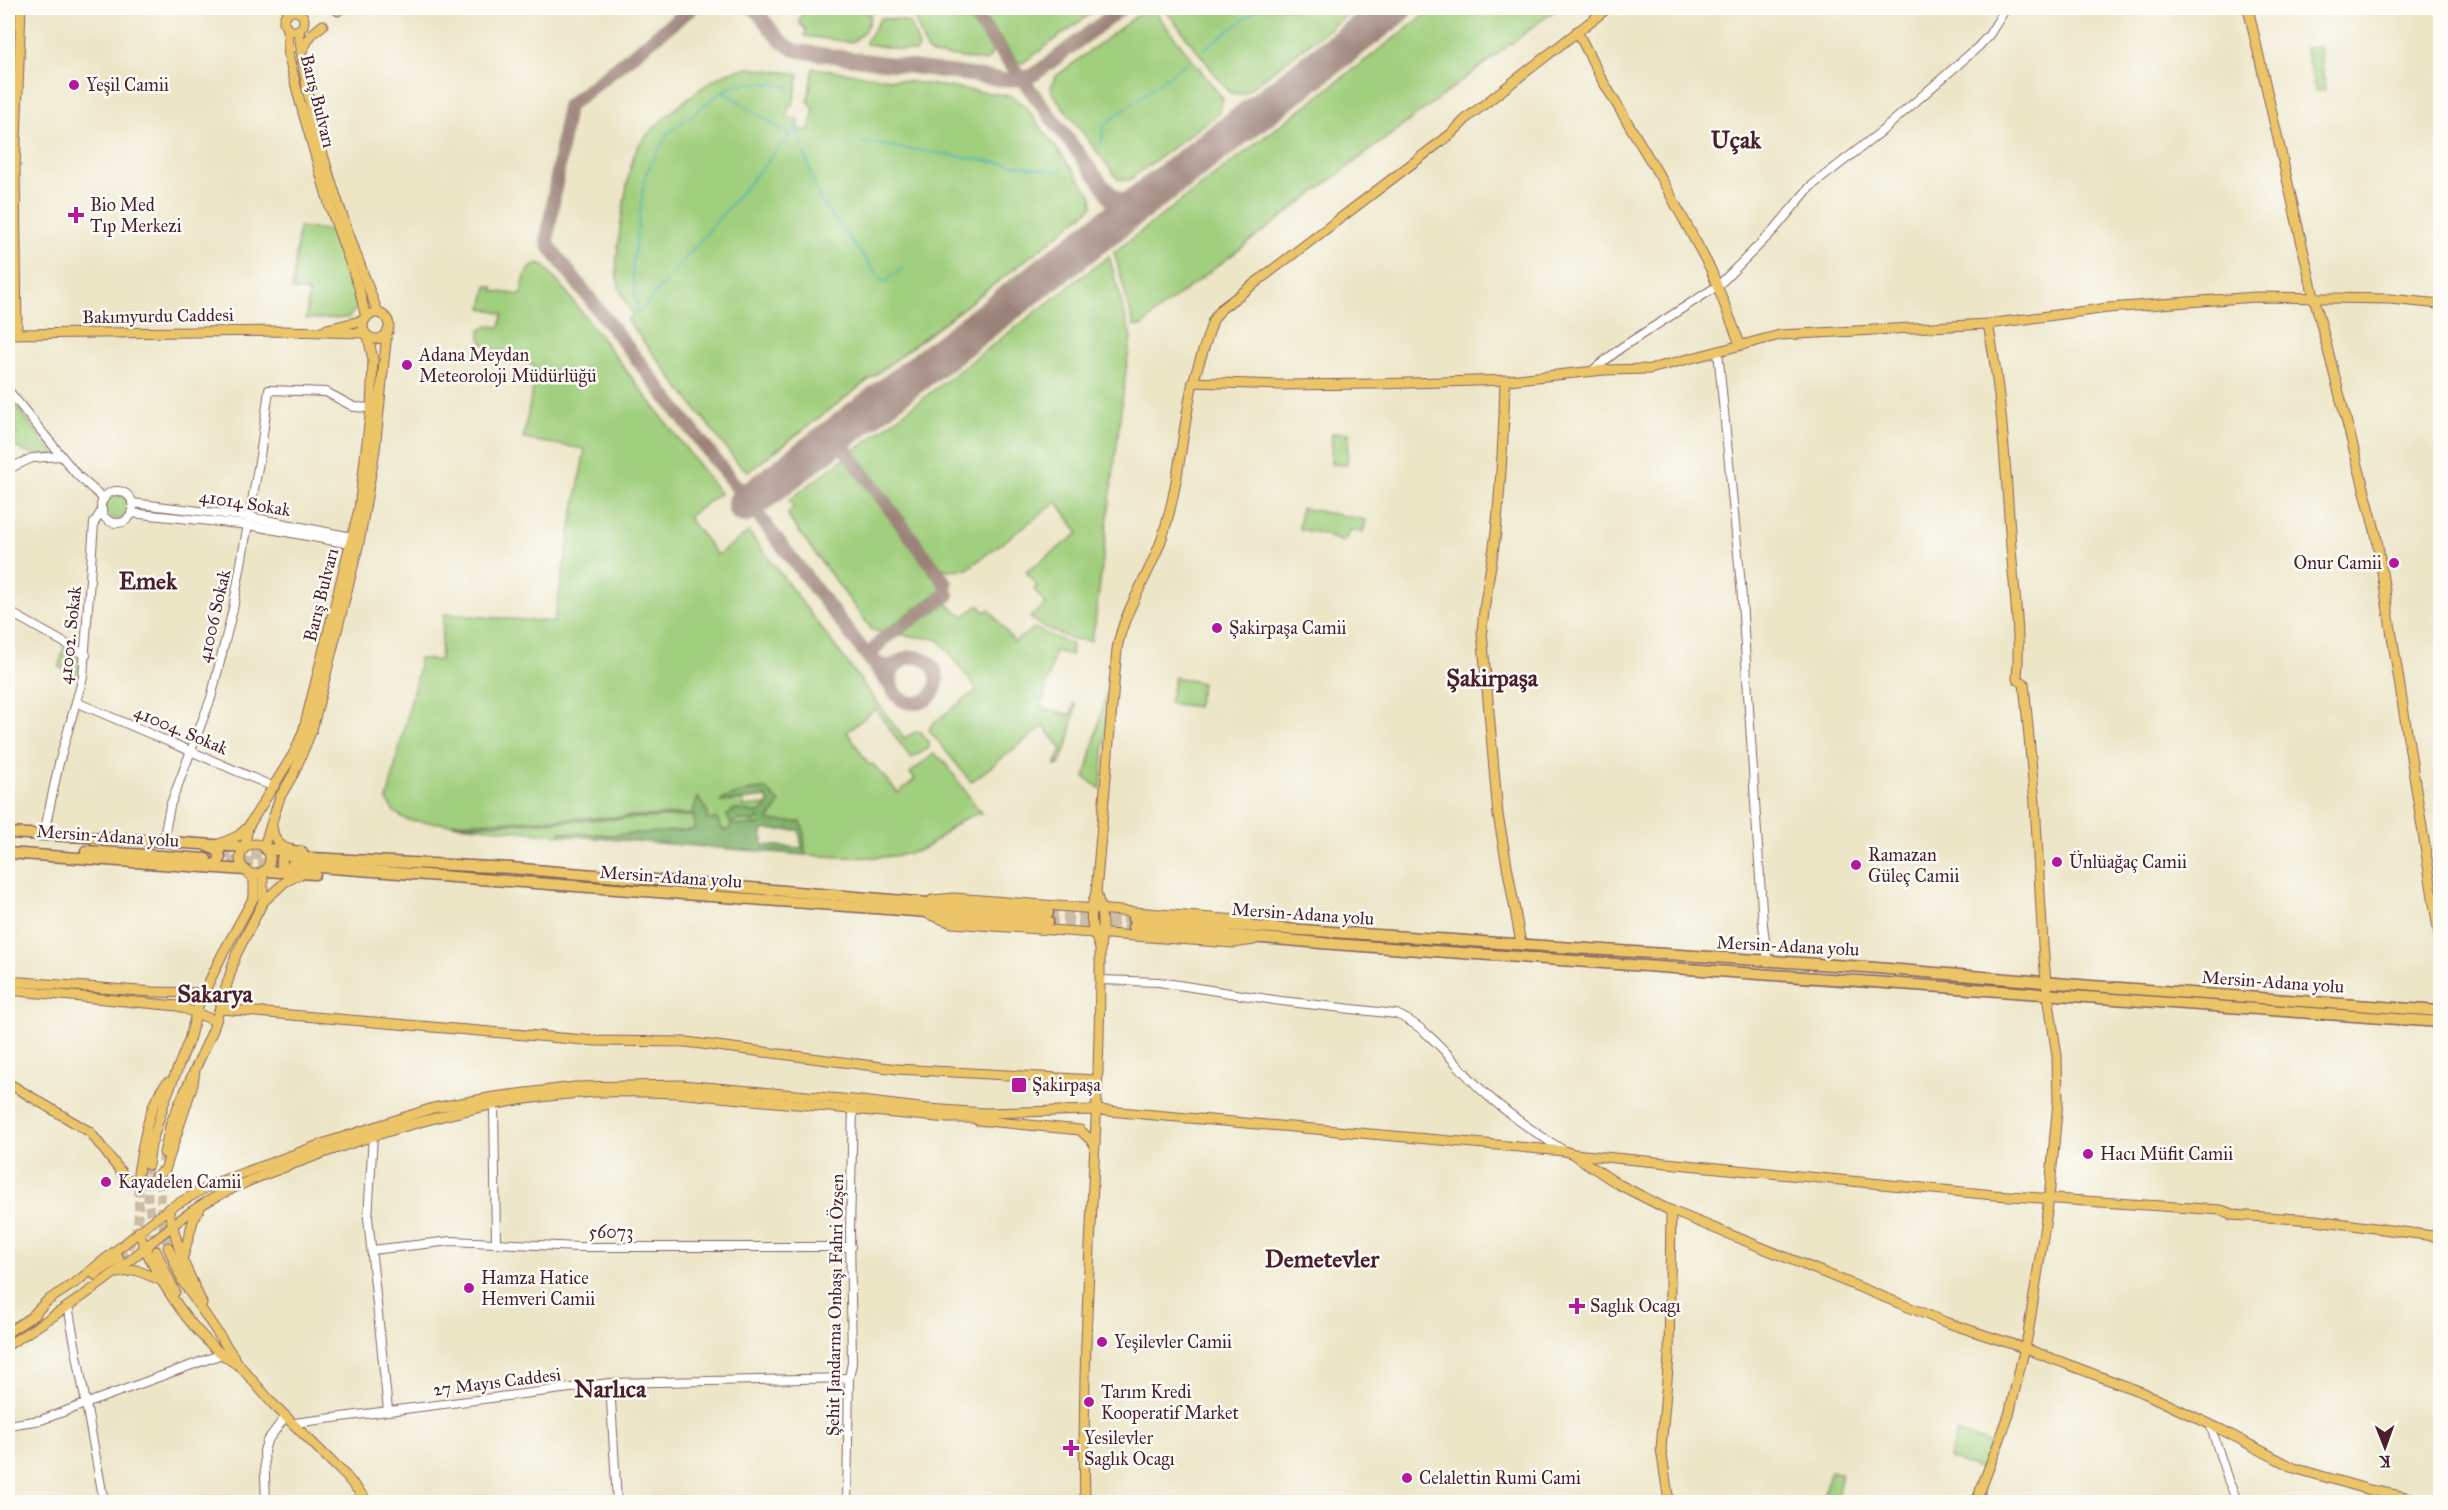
<svg xmlns="http://www.w3.org/2000/svg" width="2448" height="1510" font-family="'IM FELL Great Primer',serif">
	<style>
		.green { fill: #a0cf7d; stroke: #757754; stroke-width: 1.5 }
		.forest { fill: #80b26c; stroke: #65684c; stroke-width: 1.5; fill-rule: evenodd }
		.lines { fill: none; stroke-linecap: round; stroke-linejoin: round }
		.stream { stroke: #40aebd; stroke-width: 1.5 }
		.taxiway { stroke: #9b8278; stroke-width: 14 }
		.runway { stroke: #9b8278; stroke-width: 36 }
		.major-tunnel { stroke: #ccbda7; stroke-width: 9; stroke-dasharray: 9 4.5; stroke-linecap: butt }
		.highway-tunnel { stroke: #ccbda7; stroke-width: 10; stroke-dasharray: 10 5; stroke-linecap: butt }
		.minor-casing { stroke: #836461; stroke-width: 10 }
		.major-casing { stroke: #836461; stroke-width: 11 }
		.highway-casing { stroke: #836461; stroke-width: 13 }
		.minor { stroke: #fff; stroke-width: 8 }
		.major { stroke: #edc569; stroke-width: 9 }
		.highway { stroke: #edc569; stroke-width: 10 }
		.poi-dot { fill: #b5179e; stroke: #fdfcf7; stroke-width: 2 }
		.labels { text-anchor: middle; dominant-baseline: central; stroke-width: 5; stroke-linejoin: round; paint-order: stroke }
		.poi-label { font-size: 18px; fill: #4a1f2b; stroke: #fdfcf7; text-anchor: start }
		.street-label { font-size: 18px; fill: #4a1f2b; stroke: #fdfcf7 }
		.district-label { font-size: 24px; font-weight: bold; fill: #4a1f2b; stroke: #fdfcf7 }
	</style>
	<rect width="100%" height="100%" fill="#fdfcf7"/>
	<filter id="ink" filterUnits="userSpaceOnUse"><feTurbulence type="fractalNoise" baseFrequency=".0167" numOctaves="2"/><feDisplacementMap in="SourceGraphic" scale="12" xChannelSelector="R" yChannelSelector="G"/><feConvolveMatrix kernelMatrix="1 2 1 2 8 2 1 2 1" color-interpolation-filters="sRGB"/></filter>
	<filter id="wash" filterUnits="userSpaceOnUse"><feTurbulence type="fractalNoise" baseFrequency=".008" numOctaves="4" result="noise"/><feDisplacementMap in="SourceGraphic" scale="24" xChannelSelector="R" yChannelSelector="G"/><feGaussianBlur stdDeviation="1.35" result="paint"/><feColorMatrix in="noise" values="0 0 0 0 0 0 0 0 0 0 0 0 0 0 0 0 0 1.4 0 .05"/><feComposite in="paint" operator="in"/></filter>
	<g filter="url(#wash)">
		<rect width="100%" height="100%" fill="#ece5c6"/>
		<g class="green">
			<path d="M810 8H867V14H871C869 25 862 37 851 42L805 36 806 29C793 21 801 15 810 8Z"/>
			<polygon points="911,8 960,8 992,49 991,56 986,61 932,54 926,49"/>
			<polygon points="977,8 1098,8 1023,63 1018,62"/>
			<polygon points="1147,8 1152,8 1223,99 1219,113 1129,180 1118,179 1053,94 1051,87 1055,77"/>
			<polygon points="1164,8 1356,8 1243,94 1230,93"/>
			<polygon points="1434,8 1558,8 1154,314 1143,326 1134,326 1114,252"/>
			<polygon points="881,18 902,20 911,24 919,47 916,52 866,44 867,39"/>
			<polygon points="2320,47 2325,90 2316,91 2305,48"/>
			<path d="M749 68 799 74 793 105H789L787 118 799 119V129L809 130 814 109 808 101 813 68 1011 96 1026 107 1092 196 1093 206 1052 240 749 471 740 466 627 320 633 315C625 303 619 291 617 277 614 258 628 168 636 150 646 130 706 81 727 73 734 70 742 69 749 68Z"/>
			<polygon points="299,227 334,231 357,296 358,306 348,318 306,319 309,292 292,290"/>
			<polygon points="1109,256 1131,337 1126,369 1095,623 1091,641 1078,639 1075,641 1041,626 1030,617 1046,605 1034,589 1037,586 1026,572 1079,533 1057,502 967,569 946,570 933,562 855,458 854,451"/>
			<path d="M538 263 544 266 567 293 720 493 688 517 717 555 749 532 904 738 916 732H921L929 742V748L911 758 875 709 847 732 869 765 873 764 898 793 915 779 910 773 934 754 943 760 981 813C953 820 948 834 926 847 902 862 834 857 805 855L804 831 767 821 780 803 765 789 749 790 722 802 743 800 744 807 768 805 760 814 734 809 730 823 741 820 754 822 759 817 762 825H732L727 831 722 829 717 819 707 820 699 798 693 811 694 830 611 835 561 832V835L407 820 394 812 387 800 419 667V659L440 660 444 614 554 622 585 449 523 439 536 372 535 366 483 344 480 337V330L489 326 500 327 503 314 482 308 487 286 493 287V291L521 295C524 282 524 269 538 263Z"/>
			<polygon points="8,396 56,456 27,453 11,444 17,435 8,426"/>
			<polygon points="1332,433 1349,433 1347,465 1331,464"/>
			<polygon points="843,459 851,462 940,586 941,590 882,632 872,630 791,521 788,514 794,506 789,500"/>
			<circle cx="117" cy="507" r="12"/>
			<polygon points="1301,508 1366,520 1363,532 1351,530 1343,542 1319,533 1299,529"/>
			<polygon points="947,604 964,616 979,605 985,612 989,609 1014,642 1034,628 1072,645 1071,655 1055,651 1041,708 1071,715 1074,704 1076,706 1067,747 1059,765 1055,766 1062,749 1044,726 971,782 929,730 933,723 977,690 942,643 937,639 902,635 903,632 940,605"/>
			<polygon points="64,647 81,657 80,675 59,667"/>
			<polygon points="1175,677 1202,683 1197,707 1169,703"/>
			<polygon points="1107,691 1106,725 1101,789 1085,778"/>
			<polygon points="1957,1432 1994,1445 1985,1471 1949,1459"/>
			<polygon points="1830,1471 1842,1474 1836,1502 1823,1502"/>
		</g>
		<g class="forest">
			<path d="M766 789 780 803 768 821 801 822 804 831 805 855 561 835 560 832 611 835 694 830V807L698 798 708 812 707 820 717 819 722 829 727 831 732 825H761L759 817 755 822 741 820 730 823 727 816 734 809 760 813 768 805 767 797 721 802 722 800C734 793 751 790 766 789ZM762 830H799L802 848 763 845Z"/>
			<polygon points="692,814 692,816 469,825 452,823"/>
		</g>
		<g class="lines">
			<g class="stream">
				<polyline points="1203,50 1259,8"/>
				<polyline points="723,91 668,133 645,175 632,270 638,314 800,123"/>
				<polyline points="797,129 819,199 884,283 903,268"/>
				<path d="M790 135 723 91C747 78 765 83 791 87"/>
				<polyline points="861,142 1061,172"/>
				<polyline points="1102,143 1104,125 1188,61"/>
			</g>
			<g class="taxiway">
				<polyline points="692,8 568,106 547,241 551,249 734,484"/>
				<path d="M754 8C767 23 779 45 798 51L1006 80 1022 79 1035 74 1122 8"/>
				<polyline points="968,8 1104,187"/>
				<path d="M1107 228 1115 215 1113 204 1104 187C1114 196 1125 209 1140 202"/>
				<polyline points="847,427 844,439 845,449 946,584"/>
				<path d="M758 514 756 502 769 486C756 493 745 495 734 484L872 662"/>
				<circle cx="914" cy="680" r="23"/>
				<polyline points="872,662 873,651 883,639 948,595"/>
				<polyline points="893,690 872,662 887,667 899,663"/>
			</g>
			<polyline class="runway" points="745,505 1394,8"/>
		</g>
	</g>
	<g filter="url(#ink)">
		<g class="lines">
			<g class="major-tunnel">
				<path d="M164 1153C159 1185 159 1215 168 1247"/>
				<polyline points="148,1165 148,1200 156,1251"/>
				<path d="M119 1258C144 1234 138 1207 138 1176"/>
			</g>
			<g class="highway-tunnel">
				<polyline points="206,853 292,857"/>
				<polyline points="213,860 290,865"/>
				<polyline points="1048,913 1133,919"/>
				<polyline points="1048,921 1133,927"/>
			</g>
			<defs>
				<g id="minor">
					<polyline points="1718,351 1741,585 1763,925 1768,962"/>
					<polyline points="1592,371 1622,347 1719,285 1774,230 1810,187 1882,131 1978,47 1989,35 2006,8"/>
					<polyline points="8,390 77,475 104,499"/>
					<polyline points="8,469 32,458 61,456"/>
					<circle cx="117" cy="507" r="16"/>
					<polyline points="132,503 250,517 352,537"/>
					<polyline points="131,513 249,525 350,544"/>
					<polyline points="8,613 15,615 86,655"/>
					<polyline points="76,702 274,787"/>
					<polyline points="44,834 59,763 83,677 94,523 102,510"/>
					<polyline points="163,842 170,806 211,698 233,609 260,456 269,390 326,392 354,407 371,408"/>
					<path d="M1100 980 1159 982 1281 1001 1396 1014C1434 1030 1457 1069 1488 1096 1511 1116 1537 1134 1563 1150"/>
					<polyline points="494,1105 496,1242"/>
					<polyline points="373,1135 368,1218 388,1410"/>
					<polyline points="372,1250 451,1241 578,1247 851,1247"/>
					<polyline points="68,1306 104,1502"/>
					<polyline points="610,1383 617,1502"/>
					<polyline points="294,1423 610,1383 849,1378"/>
					<polyline points="2210,1424 2228,1480 2238,1502"/>
					<polyline points="8,1425 41,1420 222,1354"/>
					<polyline points="266,1502 264,1451 267,1441 286,1416"/>
					<polyline points="847,1502 849,1378 852,1363 850,1230 853,1108"/>
				</g>
				<g id="major">
					<polyline points="336,8 338,11"/>
					<polyline points="2248,8 2314,297 2376,534 2440,942"/>
					<circle cx="294" cy="21" r="10"/>
					<polyline points="287,29 289,58 300,102 330,207 359,288 366,318"/>
					<path d="M299 30C307 128 344 222 378 313"/>
					<polyline points="1577,31 1601,78 1665,185 1711,270 1740,344"/>
					<polyline points="301,52 312,34 323,25"/>
					<circle cx="376" cy="326" r="13"/>
					<polyline points="327,329 364,320"/>
					<polyline points="8,334 282,331 365,333"/>
					<polyline points="17,334 15,168 21,8"/>
					<path d="M1505 380C1504 431 1501 481 1496 532 1492 565 1484 598 1482 632L1498 815 1521 944"/>
					<polyline points="1193,382 1213,320 1221,309 1451,134 1468,117 1608,8"/>
					<path d="M272 825C273 838 278 846 291 850"/>
					<circle cx="255" cy="859" r="15"/>
					<polyline points="217,845 238,836 248,827"/>
					<polyline points="245,846 248,827 294,753 303,732 359,509 371,408 373,360 368,336"/>
					<polyline points="264,846 280,797 294,773 312,730 359,543 375,450 387,332"/>
					<polyline points="932,900 954,898 1237,920 1250,924"/>
					<polyline points="263,902 285,882 302,873"/>
					<polyline points="928,914 952,923 1233,943 1254,940"/>
					<path d="M1100 948C1091 927 1088 914 1096 893L1117 649C1124 608 1151 574 1163 535 1179 485 1182 432 1193 382L1280 385 1377 384 1508 380 1605 370 1650 369 1780 335 1988 324 2108 308 2255 297 2390 299 2440 304"/>
					<polyline points="8,981 153,992 204,993 224,999"/>
					<polyline points="8,990 178,1006 216,1021"/>
					<polyline points="221,1009 596,1041 686,1042 897,1069 1096,1080"/>
					<polyline points="8,1083 90,1132 125,1177 131,1181 150,1181 165,1170 193,1084 195,1070"/>
					<polyline points="977,1120 1080,1130 1095,1144"/>
					<polyline points="164,1153 171,1122 213,1030 236,955 263,902 263,872"/>
					<polyline points="1574,1154 1994,1195 2221,1210 2235,1215"/>
					<polyline points="148,1165 151,1145 165,1100 189,1040 199,1003 222,955 254,897 254,880 247,872"/>
					<path d="M138 1173C143 1147 148 1101 168 1082"/>
					<polyline points="168,1209 182,1259 202,1303"/>
					<polyline points="2231,1215 2316,1220 2440,1237"/>
					<path d="M139 1231C153 1276 198 1344 240 1366"/>
					<polyline points="168,1247 183,1282 240,1366 273,1404 345,1475 368,1502"/>
					<polyline points="156,1251 175,1292"/>
					<polyline points="183,1257 193,1221 200,1208"/>
					<polyline points="117,1273 136,1270 160,1280"/>
					<polyline points="95,1275 119,1258"/>
					<polyline points="32,1316 47,1301 79,1280 168,1209 213,1184 325,1143 433,1108 494,1097 575,1087 681,1085 853,1100 928,1109 984,1113 1097,1110 1564,1151 1571,1153 1618,1184 1667,1209 1945,1322 2024,1348 2144,1393 2222,1430 2294,1468 2370,1490 2432,1502"/>
					<polyline points="8,1332 36,1314"/>
					<path d="M8 1345C43 1323 80 1300 113 1274 143 1251 171 1223 203 1204 238 1183 277 1170 315 1156 406 1123 501 1096 598 1092 624 1091 650 1092 676 1093L948 1118H983"/>
					<path d="M1085 1502C1080 1318 1101 1133 1100 948 1104 928 1103 912 1096 893"/>
					<polyline points="1669,1502 1661,1449 1669,1357 1671,1210"/>
					<path d="M1976 1502 2009 1415 2028 1334 2049 1199 2058 1101 2057 1056 2046 982 2043 945 2035 803 2024 683 2017 679C2021 634 2014 591 2011 547 2006 473 2002 395 1988 324"/>
				</g>
				<g id="highway">
					<polyline points="8,833 125,839 244,847"/>
					<polyline points="207,846 219,851 220,858 218,863 209,866"/>
					<polyline points="266,849 302,852"/>
					<polyline points="86,851 206,859"/>
					<polyline points="8,853 245,870"/>
					<polyline points="292,857 511,868 1048,913"/>
					<polyline points="292,865 1048,921"/>
					<polyline points="265,871 315,874"/>
					<polyline points="292,873 282,867 282,859 285,853 293,851"/>
					<polyline points="1133,919 1864,967 2092,986 2440,1011"/>
					<polyline points="1133,927 1333,944 2440,1022"/>
				</g>
			</defs>
			<use href="#minor" class="minor-casing"/>
			<use href="#major" class="major-casing"/>
			<use href="#highway" class="highway-casing"/>
			<use href="#minor" class="minor"/>
			<use href="#major" class="major"/>
			<use href="#highway" class="highway"/>
		</g>
	</g>
	<g class="poi-dot">
		<circle cx="74" cy="85" r="6"/>
		<path d="M73 206h6v6h6v6h-6v6h-6v-6h-6v-6h6z"/>
		<circle cx="407" cy="365" r="6"/>
		<circle cx="2394" cy="563" r="6"/>
		<circle cx="1217" cy="628" r="6"/>
		<circle cx="2057" cy="862" r="6"/>
		<circle cx="1856" cy="865" r="6"/>
		<rect x="1011" y="1077" width="16" height="16" rx="3"/>
		<circle cx="2088" cy="1154" r="6"/>
		<circle cx="106" cy="1182" r="6"/>
		<circle cx="469" cy="1288" r="6"/>
		<path d="M1574 1297h6v6h6v6h-6v6h-6v-6h-6v-6h6z"/>
		<circle cx="1102" cy="1342" r="6"/>
		<circle cx="1089" cy="1402" r="6"/>
		<path d="M1068 1439h6v6h6v6h-6v6h-6v-6h-6v-6h6z"/>
		<circle cx="1407" cy="1478" r="6"/>
	</g>
	<g class="labels">
		<g class="poi-label">
			<text x="86" y="85">Yeşil Camii</text>
			<text x="90" y="205">Bio Med<tspan x="90" dy="21">Tıp Merkezi</tspan></text>
			<text x="419" y="355">Adana Meydan<tspan x="419" dy="21">Meteoroloji Müdürlüğü</tspan></text>
			<text x="2382" y="563" text-anchor="end">Onur Camii</text>
			<text x="1229" y="628">Şakirpaşa Camii</text>
			<text x="1868" y="855">Ramazan<tspan x="1868" dy="21">Güleç Camii</tspan></text>
			<text x="2069" y="862">Ünlüağaç Camii</text>
			<text x="1032" y="1085">Şakirpaşa</text>
			<text x="2100" y="1154">Hacı Müfit Camii</text>
			<text x="118" y="1182">Kayadelen Camii</text>
			<text x="481" y="1278">Hamza Hatice<tspan x="481" dy="21">Hemveri Camii</tspan></text>
			<text x="1590" y="1306">Saglık Ocagı</text>
			<text x="1114" y="1342">Yeşilevler Camii</text>
			<text x="1101" y="1392">Tarım Kredi<tspan x="1101" dy="21">Kooperatif Market</tspan></text>
			<text x="1084" y="1438">Yesilevler<tspan x="1084" dy="21">Saglık Ocagı</tspan></text>
			<text x="1419" y="1478">Celalettin Rumi Cami</text>
		</g>
		<g class="street-label">
			<text transform="translate(318 101) rotate(76)">Barış Bulvarı</text>
			<text transform="translate(158 316) rotate(-1)">Bakımyurdu Caddesi</text>
			<text transform="translate(245 503) rotate(9)">41014 Sokak</text>
			<text transform="translate(321 595) rotate(-76)">Barış Bulvarı</text>
			<text transform="translate(214 616) rotate(-77)">41006 Sokak</text>
			<text transform="translate(70 635) rotate(-84)">41002. Sokak</text>
			<text transform="translate(181 730) rotate(23)">41004. Sokak</text>
			<text transform="translate(108 836) rotate(4)">Mersin-Adana yolu</text>
			<text transform="translate(671 877) rotate(4)">Mersin-Adana yolu</text>
			<text transform="translate(1303 914) rotate(4)">Mersin-Adana yolu</text>
			<text transform="translate(1788 946) rotate(3)">Mersin-Adana yolu</text>
			<text transform="translate(2273 982) rotate(4)">Mersin-Adana yolu</text>
			<text x="611" y="1232">56073</text>
			<text transform="translate(835 1305) rotate(-89)">Şehit Jandarma Onbaşı Fahri Özşen</text>
			<text transform="translate(497 1382) rotate(-7)">27 Mayıs Caddesi</text>
		</g>
		<g class="district-label">
			<text x="1736" y="140">Uçak</text>
			<text x="148" y="581">Emek</text>
			<text x="1492" y="678">Şakirpaşa</text>
			<text x="215" y="994">Sakarya</text>
			<text x="1322" y="1259">Demetevler</text>
			<text x="610" y="1389">Narlıca</text>
		</g>
	</g>
	<rect width="2448" height="1510" fill="none" stroke="#fdfcf7" stroke-width="30"/>
	<g transform="translate(2385 1447) rotate(179)" stroke="#fdfcf7" stroke-width="4.5" paint-order="stroke">
	<path d="M0-4.5L10 22L0 15L-10 22Z" fill="#4a1f2b"/>
	<text y="-9" font-size="16" font-weight="bold" text-anchor="middle" fill="#4a1f2b">K</text>
	</g>
</svg>
